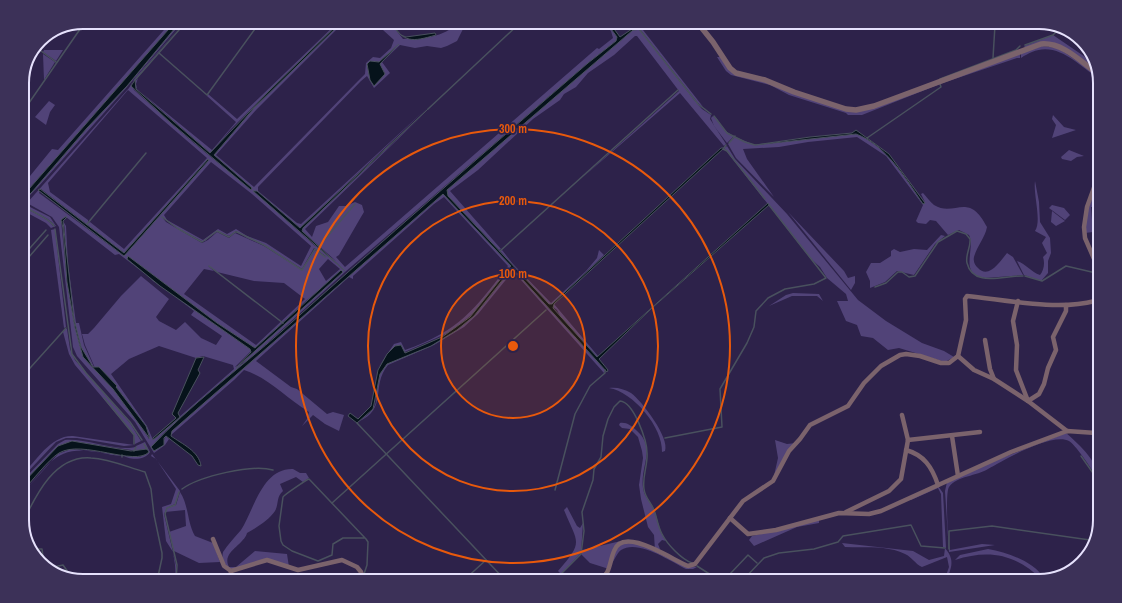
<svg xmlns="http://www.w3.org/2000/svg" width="1122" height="603" font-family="'Archivo Narrow',sans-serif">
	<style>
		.green { fill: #514378; fill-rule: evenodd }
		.water { fill: #06131b; stroke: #49515e }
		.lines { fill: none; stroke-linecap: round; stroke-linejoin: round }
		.stream { stroke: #49515e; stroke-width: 1.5 }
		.minor { stroke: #7b636c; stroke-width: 4.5 }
		.tertiary { stroke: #7b636c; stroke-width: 5.5 }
		.ring { fill: none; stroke: #e8590c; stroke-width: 2 }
		.rim { fill: none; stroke: #e6e1fc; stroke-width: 2 }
		.centre { fill: #e8590c; stroke: #2d224a; stroke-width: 2 }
		.ring-label { font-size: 12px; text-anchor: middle; font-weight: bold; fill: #e8590c; stroke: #2d224a; stroke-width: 3.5; stroke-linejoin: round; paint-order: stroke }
	</style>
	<rect width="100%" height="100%" fill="#2d224a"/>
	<g class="green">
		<polygon points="171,22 175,22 29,189 22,186 22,180 25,181 30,179 22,171 30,176 52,149 58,150"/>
		<polygon points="180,22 182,22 127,87 38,187 27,198 22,200 22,195 26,198 32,192 87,128 127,86"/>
		<path d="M184 22 131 84 134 90C172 124 210 159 252 188L213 156 254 108 342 22H344L257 109 216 155 254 187 358 81 365 74 366 63 373 57 380 58 391 48 394 40 383 30 379 22H390L403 39C413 38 425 38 434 36 449 33 456 22 472 22L463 29 457 41 447 46 441 48 427 46 415 48 400 45 382 62 390 73 374 88 367 76 361 81 258 187V191L297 223 301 224 427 108 300 228 257 191H254L314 245 336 261 319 246 355 204 319 246 302 231 303 228 426 112 305 229 312 237 316 226 328 222 339 206H346L355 202 362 205 364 212 361 217 339 255 336 257 345 267 597 48 599 49 613 38 611 31 602 22H606L617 37 616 41 588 63 345 272 239 369 166 431 151 447 163 442 166 436 169 439 165 445 154 453 135 422 77 356 73 347 59 227 52 217 27 203 129 88 135 78ZM393 50 379 64 385 73 374 86 370 80 367 64 373 61 379 62ZM128 90 207 158 124 249 90 222 88 223V220L50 192 48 183ZM208 159 209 160 124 256 39 193 41 189 124 253ZM211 162 252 194 311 246 301 266 266 243 247 236 236 229 227 234 218 229 203 240 167 220 164 215ZM66 217 115 255 119 254 194 311 191 315 222 336 216 345 201 338 185 322 176 330 159 321 156 317 169 299 141 276 121 296 94 328 88 334H82L85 345 95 368 117 386 116 387 146 426 150 437 149 439 138 422 113 389 83 357 75 328 67 282 61 220ZM162 217 177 228 202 241H205L217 231 229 236 236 231 247 238 264 245 302 269 314 248 327 257 315 250 302 270 264 246 235 233 229 238 217 232 208 240 202 243 166 222ZM128 257 217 323 255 348 307 300 343 272 252 353 242 364 235 367 251 351 250 349 153 281ZM328 259 340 269 326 281 319 269ZM208 266 217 272 254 281 284 283 305 299 256 345 184 294 204 269 214 271ZM159 346 196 358 203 356 233 365 234 369 153 440 147 426 111 374 129 359Z"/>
		<polygon points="340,22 269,91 230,130 212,152 209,152 135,87 135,82 138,78 136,84 137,89 212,150 236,122 207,96 208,94 237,119 337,23"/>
		<polygon points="638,22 641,22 643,30 704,108 712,114 698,103 639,28 634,30 639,29 695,101 702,109 711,115 710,119 726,144 724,146 680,93 582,178 679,91 637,36 635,36 614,55 588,73 576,87 564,94 560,100 533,119 478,170 450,191 501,249 499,250 448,196 446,190 633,30"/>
		<polygon points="1053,35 1094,63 1098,73 1055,44 1027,49 1024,46"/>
		<path d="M1042 46 1058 48 1099 76 1100 80C1080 66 1058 41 1032 52 1028 54 1025 55 1021 58V53Z"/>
		<polygon points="44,50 63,50 56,61 43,52"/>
		<polygon points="43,54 55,62 44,80"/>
		<polygon points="1020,54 1020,58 1017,58 940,84 862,115 848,115 846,113 789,95 770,85 731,75 726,71 717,57 720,57 730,69 854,111"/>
		<polygon points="49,101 55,105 50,112 46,125 35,117"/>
		<polygon points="1053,115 1064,127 1076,130 1052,138 1056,125 1052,119"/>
		<path d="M713 116C722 121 719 129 734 136L727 143 714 126 711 118Z"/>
		<path d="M856 134C885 144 907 179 925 202L921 194 923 193C926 196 930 202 934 205 955 218 968 190 987 227 985 238 977 246 974 257 973 262 975 265 978 268 989 280 1001 260 1007 253L1013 257 1023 275 985 278C958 275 976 249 969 235L959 230 948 235 936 221 930 220 926 224 918 223 916 221 923 205 886 156 857 137 808 142 779 147 743 149 747 159 774 197 736 158 728 144 735 137 755 145Z"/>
		<polygon points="727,146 735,159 787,214 858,300 886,321 922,343 944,351 954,357 945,362 899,348 888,350 873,338 861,336 857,325 846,321 837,301 848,301 846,294 827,278 820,267 810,258 724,148"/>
		<polygon points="1069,150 1084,156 1077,157 1071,161 1062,159 1061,157"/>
		<polygon points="1100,174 1100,207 1091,207 1093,232 1085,233 1086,216"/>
		<path d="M1035 181 1039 202 1040 222 1050 238 1051 253 1048 261V273L1041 281 1024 275 1017 261C1026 264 1031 272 1040 275 1044 270 1045 263 1043 257L1047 253 1042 243 1046 237 1035 231C1042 221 1033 194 1035 181Z"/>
		<path d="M443 194 511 266 475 312 450 332 382 362 377 369 394 344 401 342 405 350C459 331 474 310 508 266L444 197 434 204 353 276V279L349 277 256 361 291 387 297 389 327 414 333 412 344 415 339 431 325 424 313 415 302 426 307 419 309 412C286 398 269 378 244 370L234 380 171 435V431Z"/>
		<path d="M22 203 50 217 56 226 51 228 46 223 22 210V206C31 212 48 218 53 226H55C51 218 30 211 22 205Z"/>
		<polygon points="1052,205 1064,208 1070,215 1065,220 1049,208"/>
		<polygon points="1052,211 1065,221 1056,226 1051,222"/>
		<polygon points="788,212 844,271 848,278 855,276 855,283 851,290"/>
		<path d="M63 221 66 226 68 264 76 323H79L84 345 94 367C73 351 67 275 65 248 65 239 66 230 63 221Z"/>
		<polygon points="55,229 66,327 64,328 51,230"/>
		<polygon points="941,235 945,236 935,244 914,275 897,271 885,282 870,288 870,281 866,272 871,263 880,263 891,256 891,251 894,249 900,252 914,249 927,250"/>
		<polygon points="502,250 513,264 551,303 586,271 597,258 599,250 604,255 552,304 549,304 500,251"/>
		<path d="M512 268 605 370 604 373 513 271 478 314 464 327 434 345 388 365C370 387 389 408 358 422 365 417 374 411 376 402 378 390 375 373 386 364 399 355 418 352 431 345 471 325 486 302 512 268Z"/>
		<polygon points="793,293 819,294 823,301 817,296 792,296 769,306 786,295"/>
		<polygon points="554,304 598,356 597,357 560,316 557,310 553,307"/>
		<polygon points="65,329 67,329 70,349 75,360 130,423 141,441 135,444 134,435 75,365 69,354 63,332"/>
		<path d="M609 388C617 387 624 389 631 393 642 401 670 438 665 451L662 452C663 427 633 392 609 388Z"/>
		<path d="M620 423C627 422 631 426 636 430 657 448 640 465 643 488 645 499 650 500 654 509 658 520 659 531 666 541L662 540 658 544 660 549 655 550 654 535 648 527 641 499 639 485 643 458 642 451 638 437 630 429 622 428 619 425Z"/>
		<path d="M1066 433C1080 445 1100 464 1100 482 1093 472 1078 447 1069 441 1052 432 1004 460 988 469 977 476 957 476 949 487 945 493 948 541 950 550L982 544 995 545 949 552 945 491 947 482 999 459Z"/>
		<path d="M73 436 134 445 124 446 77 438H66L56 442 22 478V475C36 461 51 435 73 436Z"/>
		<path d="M65 440C84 438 120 452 135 447V450L136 446 145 442 150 452C145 461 128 460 123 455L140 457 149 452 144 443 147 450 138 451 72 441 58 446 22 484V481L58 444Z"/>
		<polygon points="775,440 787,444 796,443 773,480 778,458"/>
		<path d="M71 449 122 455C117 457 105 453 98 452 54 445 50 465 22 494L58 454Z"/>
		<polygon points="152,454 180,491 175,504 167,508 164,514 176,565 175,581 175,565 173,552 166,541 162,507 171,504 176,489 156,459 151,456"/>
		<path d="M293 469 300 473H306L309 478 303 482 296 477 280 484 283 491C276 497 279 504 275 511 269 520 256 528 247 533 244 545 221 552 229 567H236L255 551 287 554 289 567 265 559 232 570C225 566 221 560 223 552 228 544 235 537 241 530 254 510 262 468 293 469Z"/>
		<polygon points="938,486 943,493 946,548 943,547 941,494 938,488 911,500 910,499"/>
		<path d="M180 492C189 506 187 522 195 536L213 543 220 562 199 563 174 551 169 532 186 526 185 510 165 512 167 508 176 505Z"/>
		<path d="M567 507 577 526 580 528 583 523 581 553 561 574 558 571C584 541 578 544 564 510Z"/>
		<polygon points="819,520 819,523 797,527 754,546 749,540 752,536"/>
		<polygon points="621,541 619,542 609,569 590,563 581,554 582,550"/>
		<path d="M636 542 684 566 697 567 693 569H686C670 561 638 539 621 550 617 553 615 559 612 563L613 556 619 544Z"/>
		<path d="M842 543 913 551 929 560 944 556 945 548C955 560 952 567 946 581H944L949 567 947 557 922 567C915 564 912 557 905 554 887 545 864 548 845 547Z"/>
		<path d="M988 549C1009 553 1033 561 1045 579L1042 580C1016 554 989 549 955 560L960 555Z"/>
	</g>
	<g class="water">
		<polygon points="175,22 180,22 127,86 87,128 32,192 26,198 22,195 22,186 29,189"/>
		<polygon points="340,22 342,22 254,108 214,155 252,188 251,190 171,123 131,86 135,80 136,89 210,153 269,91"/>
		<path d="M390 22 401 35 406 37 435 33 436 35C412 42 404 43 390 22Z"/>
		<path d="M606 22H609L620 37 632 29 635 22H638L633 30 447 190 448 196 549 304H552L721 148H724L554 304 553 308 597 357 768 203 769 205 652 308 599 359 608 370 607 372 512 268 474 316 457 330 431 346 387 364 380 374 373 409 357 423 348 416 350 413 358 419 371 406 378 370 387 354 395 346 401 345 405 353 442 337 470 317 511 266 443 194 172 431 171 436C182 444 199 451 201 466L198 465 192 456 166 436 164 438V445L154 451 151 447C190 405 239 369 282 331 382 241 485 152 588 63L616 41 617 37Z"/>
		<polygon points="399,44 380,64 385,74 374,86 370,80 367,64 370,61 379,62"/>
		<polygon points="428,109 303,228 302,231 345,271 253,191 257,191 300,228"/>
		<path d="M856 130 889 154 925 203 923 204C906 179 886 145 856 134L755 145 810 137 852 133Z"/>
		<polygon points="208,159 209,160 124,256 38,190 40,189 124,253"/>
		<polygon points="65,217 67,217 63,221 74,319 81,347 93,367 99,367 117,386 116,387 146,426 150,439 113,389 83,357 75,328 67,282 63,228 61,220"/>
		<polygon points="128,256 217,323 255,348 341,270 343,272 236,368 251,352 250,349 160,286 127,259"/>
		<polygon points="204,357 198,370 200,373 178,413 180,417 153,440 153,438 176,418 172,414 173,412 196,358"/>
		<path d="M72 441 131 451 147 449 149 452C135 467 82 439 59 453 49 459 31 482 22 492V484L58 446Z"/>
	</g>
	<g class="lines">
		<g class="stream">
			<polyline points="983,22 981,26 995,25 993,58"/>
			<polyline points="633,30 639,29 698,104 711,114"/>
			<polyline points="1025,45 1053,35 1061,27"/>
			<polyline points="37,48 56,62"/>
			<polyline points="159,53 207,95 260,22"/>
			<polyline points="940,79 1016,50 1020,46"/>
			<polyline points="135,80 186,22"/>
			<polyline points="428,109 521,22"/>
			<polyline points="22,113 85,22"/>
			<polyline points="714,116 727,133 745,142 755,145"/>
			<polyline points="867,138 941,87 940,84"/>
			<polyline points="729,143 735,136"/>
			<polyline points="724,148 726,145"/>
			<polyline points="723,149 727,151 765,199"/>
			<path d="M22 206C31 211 49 218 54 226"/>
			<polyline points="162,217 177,228 202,242 217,231 229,237 235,232 237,232 264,245 302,270 315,249 325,257"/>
			<polyline points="87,224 146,153"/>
			<polyline points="55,229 72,354 86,373 130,422 142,440"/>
			<polyline points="319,246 355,204"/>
			<polyline points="500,251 678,90"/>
			<polyline points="22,257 46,230"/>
			<polyline points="22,265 48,235"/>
			<polyline points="209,266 283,323"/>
			<polyline points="1025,276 1042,281 1066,266 1096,273"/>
			<path d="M875 287 886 283 898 272H902L909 277 915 276 938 242 957 231 966 234 970 239C971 247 965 255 967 263 973 288 1005 275 1023 276"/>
			<polyline points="22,377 66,328"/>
			<polyline points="104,398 134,435 134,444"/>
			<polyline points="357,423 506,581"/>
			<polyline points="665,438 722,427 720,389 747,343 754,327 756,311 768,298 785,289 814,284 826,278 769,205"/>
			<polyline points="144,444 147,449"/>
			<polyline points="134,451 136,447"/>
			<polyline points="1081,456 1100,483"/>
			<polyline points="122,457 122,455"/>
			<polyline points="22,474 26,470"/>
			<path d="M182 489C200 476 252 464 273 470"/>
			<polyline points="555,490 575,414 590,386 605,373 605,370"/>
			<polyline points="332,503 546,310"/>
			<path d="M22 524C35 497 54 455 91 458 110 459 127 467 145 472L151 489 154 515 162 553V558L157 581"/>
			<polyline points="31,549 42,549 44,564"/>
			<polyline points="949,549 949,531 992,526 1090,540"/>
			<polyline points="1086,552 1099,522"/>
			<polyline points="697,566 711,575 712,581"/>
			<polyline points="49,568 63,565 73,579"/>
			<path d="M364 574 367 565 368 542 366 539 309 479C306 480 284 495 283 497L279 526 281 541 283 545 292 551 318 561 332 555 333 544 343 538H365"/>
			<path d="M561 574 581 554 584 531 582 512 593 480 594 469 601 457 603 436 608 419 614 407 620 401C634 402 647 441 647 453 648 465 642 476 644 489 645 498 651 502 654 510 657 518 658 527 662 534 667 544 681 559 692 563"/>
			<polyline points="729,575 748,555 757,563"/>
			<polyline points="176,581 177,565 165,514 167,508 175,505 179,492"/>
			<polyline points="463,581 486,560"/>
			<polyline points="556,581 559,577"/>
			<polyline points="742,581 764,558 779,553 814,549 838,542 843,536 911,525 921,546 945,548"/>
		</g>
		<g class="minor">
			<polyline points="1100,140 1100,142"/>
			<polyline points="1100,171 1087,207 1084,227 1085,238 1098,268 1099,276 1095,301 1100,328 1100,343 1095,375 1100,383"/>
			<polyline points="1018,301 1013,321 1017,345 1016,370 1028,401 1039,394 1044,384 1048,368 1056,350 1053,337 1066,311 1066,305"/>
			<polyline points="985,340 990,369 994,379"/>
			<path d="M1067 431 1028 401 994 379 974 370 958 356 966 320 965 299 967 296C1006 300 1057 311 1095 301"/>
			<polyline points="952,436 958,476"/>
			<polyline points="908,440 980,432"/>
			<path d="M906 450C924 455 932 467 938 485"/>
			<polyline points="846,512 889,491 901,479 908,440 902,415"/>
			<polyline points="730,518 748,534 776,530 839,513 869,514 881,511 1011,452 1067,431 1096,433 1100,429"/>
			<polyline points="213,539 224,566 231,571 267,560 298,570 342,560 357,567 361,572 364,581"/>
			<polyline points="230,581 231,571"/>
			<path d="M599 581C611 573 609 563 614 551 623 525 672 560 688 566L695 564 743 501 773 481 789 451 800 439 810 425 848 406 864 383 881 366 900 355 906 354 920 356 941 363H949L958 356"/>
		</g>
		<path class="tertiary" d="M697 22 713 42 730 68 736 73 765 80 794 92 846 109 856 110 874 106 1041 44C1063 42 1081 62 1098 74"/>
	</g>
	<circle cx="513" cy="346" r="72" fill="#e8590c" fill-opacity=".12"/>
	<g class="ring">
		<circle cx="513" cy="346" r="72"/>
		<circle cx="513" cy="346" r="145"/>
		<circle cx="513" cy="346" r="217"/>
	</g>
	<path d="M0 0H1122V603H0ZM83 29H1039A54 54 0 0 1 1093 83V520A54 54 0 0 1 1039 574H83A54 54 0 0 1 29 520V83A54 54 0 0 1 83 29Z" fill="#3c3158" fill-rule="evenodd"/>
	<path class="rim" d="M83 29H1039A54 54 0 0 1 1093 83V520A54 54 0 0 1 1039 574H83A54 54 0 0 1 29 520V83A54 54 0 0 1 83 29Z"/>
	<circle cx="513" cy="346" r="6" class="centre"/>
	<g class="ring-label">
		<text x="513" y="133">300 m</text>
		<text x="513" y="205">200 m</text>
		<text x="513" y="278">100 m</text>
	</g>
</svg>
